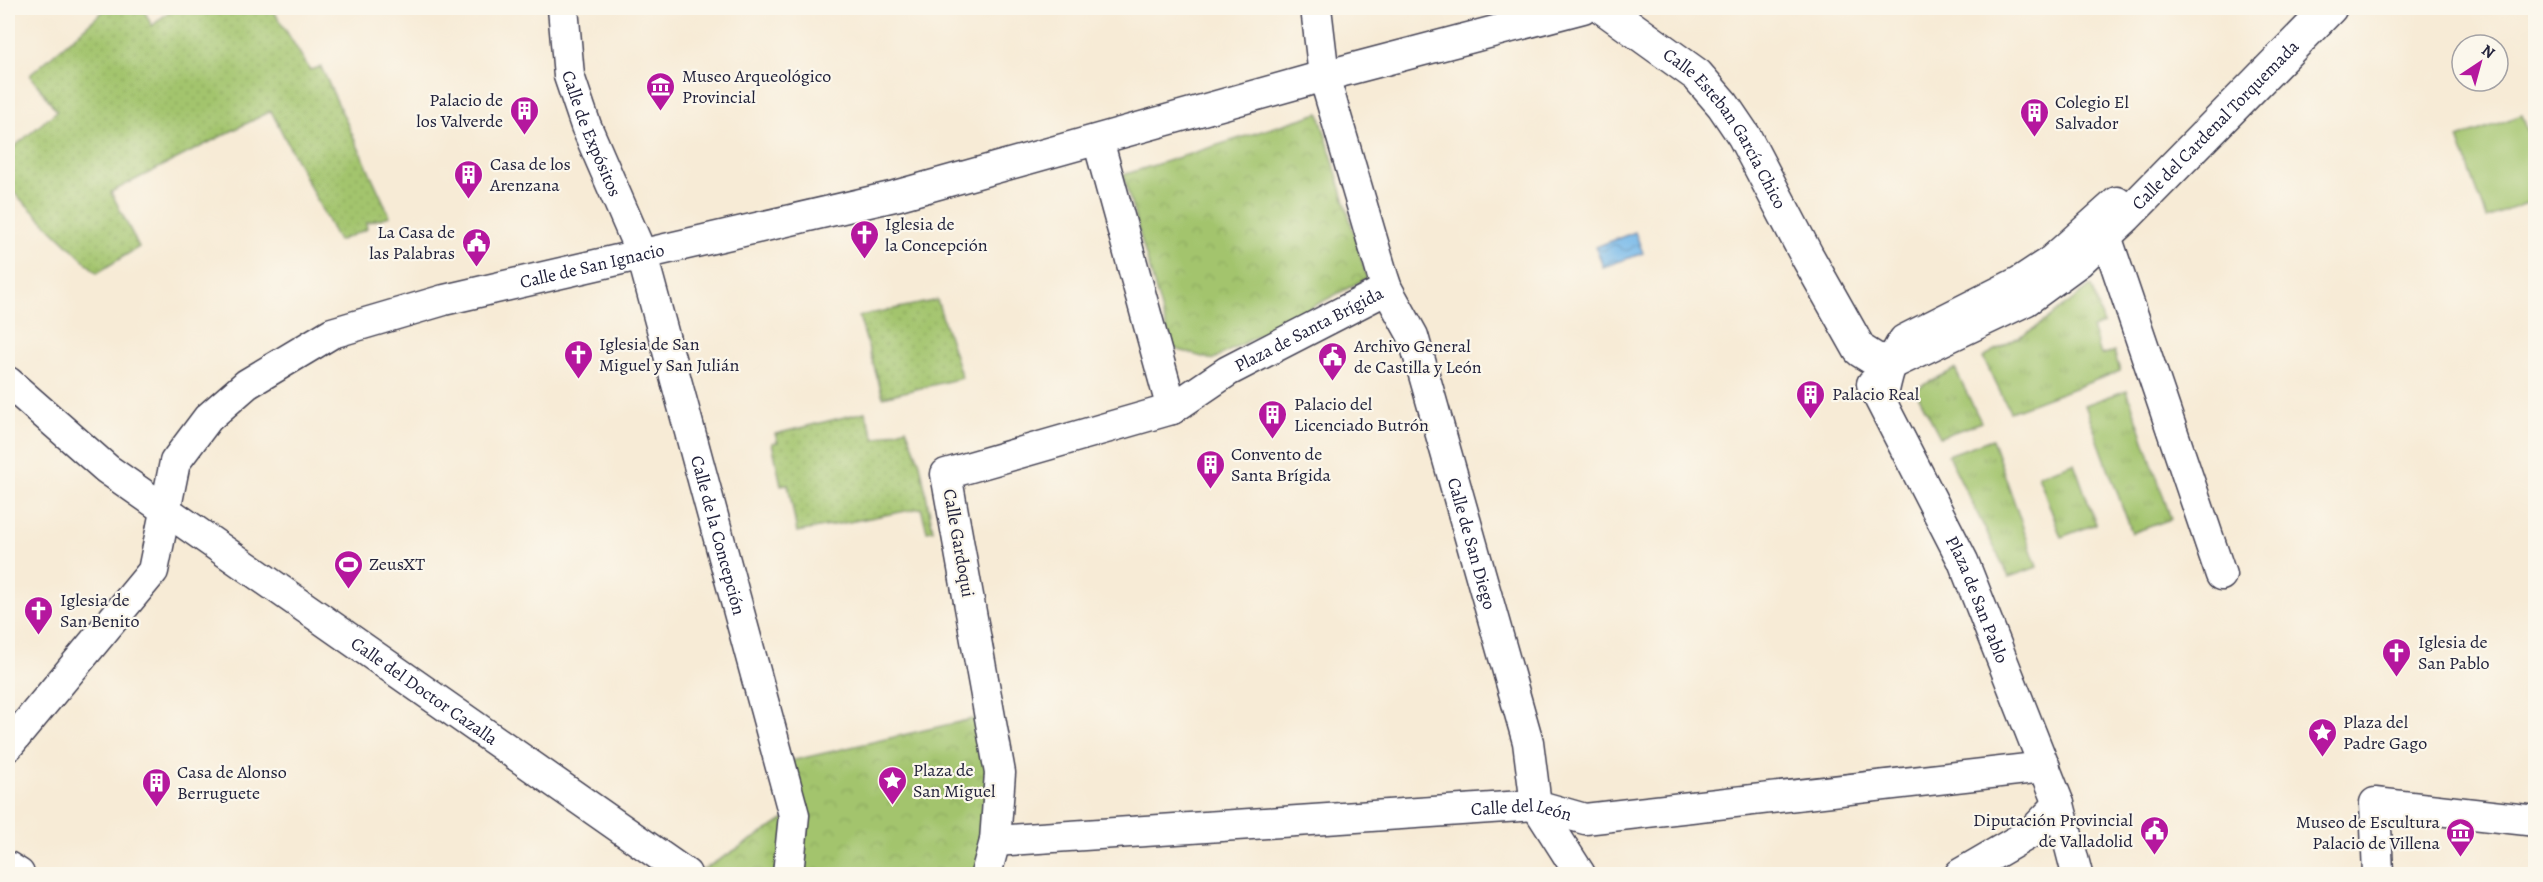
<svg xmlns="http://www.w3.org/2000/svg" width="2543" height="882" font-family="Alegreya,serif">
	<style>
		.grass { fill: url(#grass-tufts); stroke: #627354; stroke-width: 1.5 }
		.park { fill: url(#park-crowns); stroke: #627354; stroke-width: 1.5 }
		.garden { fill: url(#garden-dots); stroke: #627354; stroke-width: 1.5 }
		.pitch { fill: #a3c46d; stroke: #627354; stroke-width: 1.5 }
		.water { fill: url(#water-waves); stroke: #4a6c92; stroke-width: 1.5 }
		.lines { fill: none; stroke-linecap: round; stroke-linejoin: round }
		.street-casing { stroke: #424052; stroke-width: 33 }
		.secondary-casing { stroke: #424052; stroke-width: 36 }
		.street { stroke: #fff; stroke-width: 30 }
		.secondary { stroke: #fff; stroke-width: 33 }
		.labels { text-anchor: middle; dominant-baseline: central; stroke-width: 4.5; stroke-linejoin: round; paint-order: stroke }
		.poi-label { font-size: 18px; fill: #22223b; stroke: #fbf7ec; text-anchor: start }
		.street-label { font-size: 18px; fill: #22223b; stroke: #fbf7ec }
	</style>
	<defs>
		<pattern id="grass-tufts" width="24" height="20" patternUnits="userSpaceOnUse" patternTransform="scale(1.5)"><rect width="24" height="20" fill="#a3c46d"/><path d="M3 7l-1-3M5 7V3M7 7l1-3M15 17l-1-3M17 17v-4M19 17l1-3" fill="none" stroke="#8ca85f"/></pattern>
		<pattern id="park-crowns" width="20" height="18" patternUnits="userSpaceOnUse" patternTransform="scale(1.5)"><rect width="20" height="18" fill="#a3c46d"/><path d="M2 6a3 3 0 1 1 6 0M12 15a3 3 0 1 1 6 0" fill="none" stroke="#8ca85f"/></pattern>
		<pattern id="garden-dots" width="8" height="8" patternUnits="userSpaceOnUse" patternTransform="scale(1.5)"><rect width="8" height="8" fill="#a3c46d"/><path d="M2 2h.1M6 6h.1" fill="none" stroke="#8ca85f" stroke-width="1.8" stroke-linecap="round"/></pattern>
		<pattern id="water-waves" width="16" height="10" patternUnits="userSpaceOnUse" patternTransform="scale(1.5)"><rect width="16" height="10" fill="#73b7e9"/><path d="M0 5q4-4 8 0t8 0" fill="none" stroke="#5e94be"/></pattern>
	</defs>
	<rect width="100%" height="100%" fill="#fbf7ec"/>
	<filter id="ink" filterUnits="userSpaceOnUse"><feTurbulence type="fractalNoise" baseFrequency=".0167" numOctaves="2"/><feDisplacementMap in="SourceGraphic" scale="12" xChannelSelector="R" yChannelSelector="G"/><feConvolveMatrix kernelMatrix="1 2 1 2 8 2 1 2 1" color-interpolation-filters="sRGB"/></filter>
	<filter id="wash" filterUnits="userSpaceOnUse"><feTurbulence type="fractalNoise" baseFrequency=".008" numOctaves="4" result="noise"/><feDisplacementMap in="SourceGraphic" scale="24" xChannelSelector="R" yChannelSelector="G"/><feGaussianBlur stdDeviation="1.35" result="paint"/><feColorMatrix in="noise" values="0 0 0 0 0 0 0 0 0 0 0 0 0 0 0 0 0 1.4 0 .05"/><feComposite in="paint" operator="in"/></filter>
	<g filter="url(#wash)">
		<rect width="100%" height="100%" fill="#f7ebd6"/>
		<g class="grass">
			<polygon points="2091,286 2104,324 2092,328 2101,355 2114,351 2120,371 2010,412 1983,357 2035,328"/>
			<polygon points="1955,369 1981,422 1940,437 1915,389"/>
			<polygon points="2127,390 2171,519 2132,533 2085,405"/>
			<polygon points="1992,439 2037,567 2009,577 1948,455"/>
			<polygon points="2074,463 2096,524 2061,537 2038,475"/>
		</g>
		<g class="park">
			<polygon points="1319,113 1367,278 1212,360 1172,348 1123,175"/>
			<polygon points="981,717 992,807 977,874 707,874 701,871 803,808 790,761"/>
		</g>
		<g class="garden">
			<polygon points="107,8 143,8 152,26 173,8 272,8 310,70 321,67 390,216 366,223 367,229 338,241 271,111 111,192 139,247 97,273 8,187 8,152 57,111 30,75"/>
			<polygon points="937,300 962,378 883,397 859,316"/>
			<polygon points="865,412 875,439 906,428 920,463 933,530 927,531 921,508 797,532 788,484 781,485 772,443 778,442 775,434"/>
		</g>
		<polygon class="pitch" points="2522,115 2535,152 2535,200 2487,218 2458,138"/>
		<polygon class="water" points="1635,232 1643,253 1603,267 1596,247"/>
	</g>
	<g filter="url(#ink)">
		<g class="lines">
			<defs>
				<g id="street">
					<path id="s1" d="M563 8 569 76 586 126 642 255 794 815 788 874"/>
					<path id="s2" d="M1316 8 1324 76 1383 277 1387 289 1413 336 1528 742 1536 805 1580 874"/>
					<polyline points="1098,140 1172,409"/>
					<polyline points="2106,236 2221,575"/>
					<path id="s3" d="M8 382 107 469 686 874"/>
					<path id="s4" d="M1872 384 1963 561 2059 804 2077 874"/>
					<path d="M1882 400C1886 380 1891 357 1904 340L2019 282 2051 261 2117 202"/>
					<path id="s5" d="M8 746 153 571 175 462 208 418 247 384 332 333 444 300 895 196 1324 76 1583 8"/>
					<path id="s6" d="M995 841 1536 805 1585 819 2045 767"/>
					<polyline points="8,867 19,874"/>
					<path id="s7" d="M986 874 995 841 1000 773 946 474 1172 409 1228 371 1387 289"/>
					<polyline points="1960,874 2032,832 2059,804"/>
					<polyline points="2378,874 2375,803 2536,821"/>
				</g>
				<g id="secondary">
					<path id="s8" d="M1604 8 1697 75 1723 105 1744 136 1807 256 1860 350 1876 360 1893 362 2026 299 2078 261 2126 216 2330 8"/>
				</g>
			</defs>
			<use href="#street" class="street-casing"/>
			<use href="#secondary" class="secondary-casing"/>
			<use href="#street" class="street"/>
			<use href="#secondary" class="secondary"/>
		</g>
	</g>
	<defs>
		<symbol id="museum-pin" viewBox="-11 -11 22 30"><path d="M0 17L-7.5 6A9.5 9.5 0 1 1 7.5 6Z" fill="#b5179e" stroke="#fbf7ec"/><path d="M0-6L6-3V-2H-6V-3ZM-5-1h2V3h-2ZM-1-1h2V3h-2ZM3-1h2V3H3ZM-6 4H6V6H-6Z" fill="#fff"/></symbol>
		<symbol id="building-pin" viewBox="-11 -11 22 30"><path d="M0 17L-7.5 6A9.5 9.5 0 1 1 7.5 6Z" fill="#b5179e" stroke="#fbf7ec"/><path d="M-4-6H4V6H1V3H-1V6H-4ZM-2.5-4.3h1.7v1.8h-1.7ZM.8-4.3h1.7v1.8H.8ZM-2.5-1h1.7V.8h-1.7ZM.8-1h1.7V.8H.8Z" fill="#fff"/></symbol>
		<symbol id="church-pin" viewBox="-11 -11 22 30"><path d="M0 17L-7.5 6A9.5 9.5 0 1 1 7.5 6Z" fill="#b5179e" stroke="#fbf7ec"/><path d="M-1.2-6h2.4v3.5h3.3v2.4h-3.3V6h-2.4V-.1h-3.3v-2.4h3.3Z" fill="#fff"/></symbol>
		<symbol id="civic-pin" viewBox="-11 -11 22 30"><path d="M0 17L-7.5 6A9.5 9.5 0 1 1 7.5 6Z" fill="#b5179e" stroke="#fbf7ec"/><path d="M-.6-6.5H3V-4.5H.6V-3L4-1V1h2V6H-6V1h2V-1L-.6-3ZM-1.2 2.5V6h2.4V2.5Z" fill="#fff"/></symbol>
		<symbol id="stadium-pin" viewBox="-11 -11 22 30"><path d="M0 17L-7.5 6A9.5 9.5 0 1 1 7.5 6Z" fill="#b5179e" stroke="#fbf7ec"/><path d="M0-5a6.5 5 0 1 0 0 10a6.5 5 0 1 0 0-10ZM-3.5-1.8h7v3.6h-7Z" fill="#fff"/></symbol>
		<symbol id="sight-pin" viewBox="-11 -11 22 30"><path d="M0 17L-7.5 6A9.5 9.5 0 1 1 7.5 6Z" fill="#b5179e" stroke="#fbf7ec"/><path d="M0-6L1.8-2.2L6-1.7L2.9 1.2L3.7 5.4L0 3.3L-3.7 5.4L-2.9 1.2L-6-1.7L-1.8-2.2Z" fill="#fff"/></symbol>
	</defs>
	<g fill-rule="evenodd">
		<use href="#museum-pin" x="644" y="70" width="33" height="45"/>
		<use href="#building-pin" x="508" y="94" width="33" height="45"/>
		<use href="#building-pin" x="2018" y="96" width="33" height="45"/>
		<use href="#building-pin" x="452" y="158" width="33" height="45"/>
		<use href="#church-pin" x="848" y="218" width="33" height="45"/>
		<use href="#civic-pin" x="460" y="226" width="33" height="45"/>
		<use href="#church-pin" x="562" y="338" width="33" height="45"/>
		<use href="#civic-pin" x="1316" y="340" width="33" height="45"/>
		<use href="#building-pin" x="1794" y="378" width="33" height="45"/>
		<use href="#building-pin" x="1256" y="398" width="33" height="45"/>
		<use href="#building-pin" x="1194" y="448" width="33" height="45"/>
		<use href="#stadium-pin" x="332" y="548" width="33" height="45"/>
		<use href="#church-pin" x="22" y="594" width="33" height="45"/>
		<use href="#church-pin" x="2380" y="636" width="33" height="45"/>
		<use href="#sight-pin" x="2306" y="716" width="33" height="45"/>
		<use href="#sight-pin" x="876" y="764" width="33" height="45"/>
		<use href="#building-pin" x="140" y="766" width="33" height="45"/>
		<use href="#civic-pin" x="2138" y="814" width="33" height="45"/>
		<use href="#museum-pin" x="2444" y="816" width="33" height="45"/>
	</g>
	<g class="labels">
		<g class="poi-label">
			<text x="682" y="76">Museo Arqueológico<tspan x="682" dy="21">Provincial</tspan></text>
			<text x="503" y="100" text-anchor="end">Palacio de<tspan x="503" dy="21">los Valverde</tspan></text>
			<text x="2055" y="102">Colegio El<tspan x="2055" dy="21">Salvador</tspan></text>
			<text x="490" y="164">Casa de los<tspan x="490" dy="21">Arenzana</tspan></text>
			<text x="885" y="224">Iglesia de<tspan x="885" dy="21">la Concepción</tspan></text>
			<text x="455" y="232" text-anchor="end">La Casa de<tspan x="455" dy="21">las Palabras</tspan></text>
			<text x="599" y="344">Iglesia de San<tspan x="599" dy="21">Miguel y San Julián</tspan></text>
			<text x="1354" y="346">Archivo General<tspan x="1354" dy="21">de Castilla y León</tspan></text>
			<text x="1832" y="394">Palacio Real</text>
			<text x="1294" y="404">Palacio del<tspan x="1294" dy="21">Licenciado Butrón</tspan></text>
			<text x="1231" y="454">Convento de<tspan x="1231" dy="21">Santa Brígida</tspan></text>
			<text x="369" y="564">ZeusXT</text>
			<text x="60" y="600">Iglesia de<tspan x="60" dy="21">San Benito</tspan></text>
			<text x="2418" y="642">Iglesia de<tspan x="2418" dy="21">San Pablo</tspan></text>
			<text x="2343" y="722">Plaza del<tspan x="2343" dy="21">Padre Gago</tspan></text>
			<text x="913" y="770">Plaza de<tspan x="913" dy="21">San Miguel</tspan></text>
			<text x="177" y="772">Casa de Alonso<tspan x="177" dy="21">Berruguete</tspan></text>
			<text x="2133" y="820" text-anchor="end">Diputación Provincial<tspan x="2133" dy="21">de Valladolid</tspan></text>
			<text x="2440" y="822" text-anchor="end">Museo de Escultura<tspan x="2440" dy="21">Palacio de Villena</tspan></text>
		</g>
		<g class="street-label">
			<text stroke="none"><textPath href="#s8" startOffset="876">Calle del Cardenal Torquemada</textPath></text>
			<text stroke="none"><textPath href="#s8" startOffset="174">Calle Esteban García Chico</textPath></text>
			<text stroke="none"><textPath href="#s1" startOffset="130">Calle de Expósitos</textPath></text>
			<text stroke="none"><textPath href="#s5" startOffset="813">Calle de San Ignacio</textPath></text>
			<text stroke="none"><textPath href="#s7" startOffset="800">Plaza de Santa Brígida</textPath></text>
			<text stroke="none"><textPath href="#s1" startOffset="552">Calle de la Concepción</textPath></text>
			<text transform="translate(959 543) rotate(80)">Calle Gardoqui</text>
			<text stroke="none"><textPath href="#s2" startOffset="560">Calle de San Diego</textPath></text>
			<text stroke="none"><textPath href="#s4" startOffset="240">Plaza de San Pablo</textPath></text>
			<text stroke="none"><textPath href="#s3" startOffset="519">Calle del Doctor Cazalla</textPath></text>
			<text stroke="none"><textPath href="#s6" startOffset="528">Calle del León</textPath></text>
		</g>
	</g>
	<rect width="2543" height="882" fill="none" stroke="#fbf7ec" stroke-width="30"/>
	<g transform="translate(2480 63) rotate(36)"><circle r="28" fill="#fbf7ec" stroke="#a4a2a5" stroke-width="1.5"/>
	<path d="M0-4.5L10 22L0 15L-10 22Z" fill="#b5179e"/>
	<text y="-9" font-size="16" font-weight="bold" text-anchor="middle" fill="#22223b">N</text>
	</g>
</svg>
